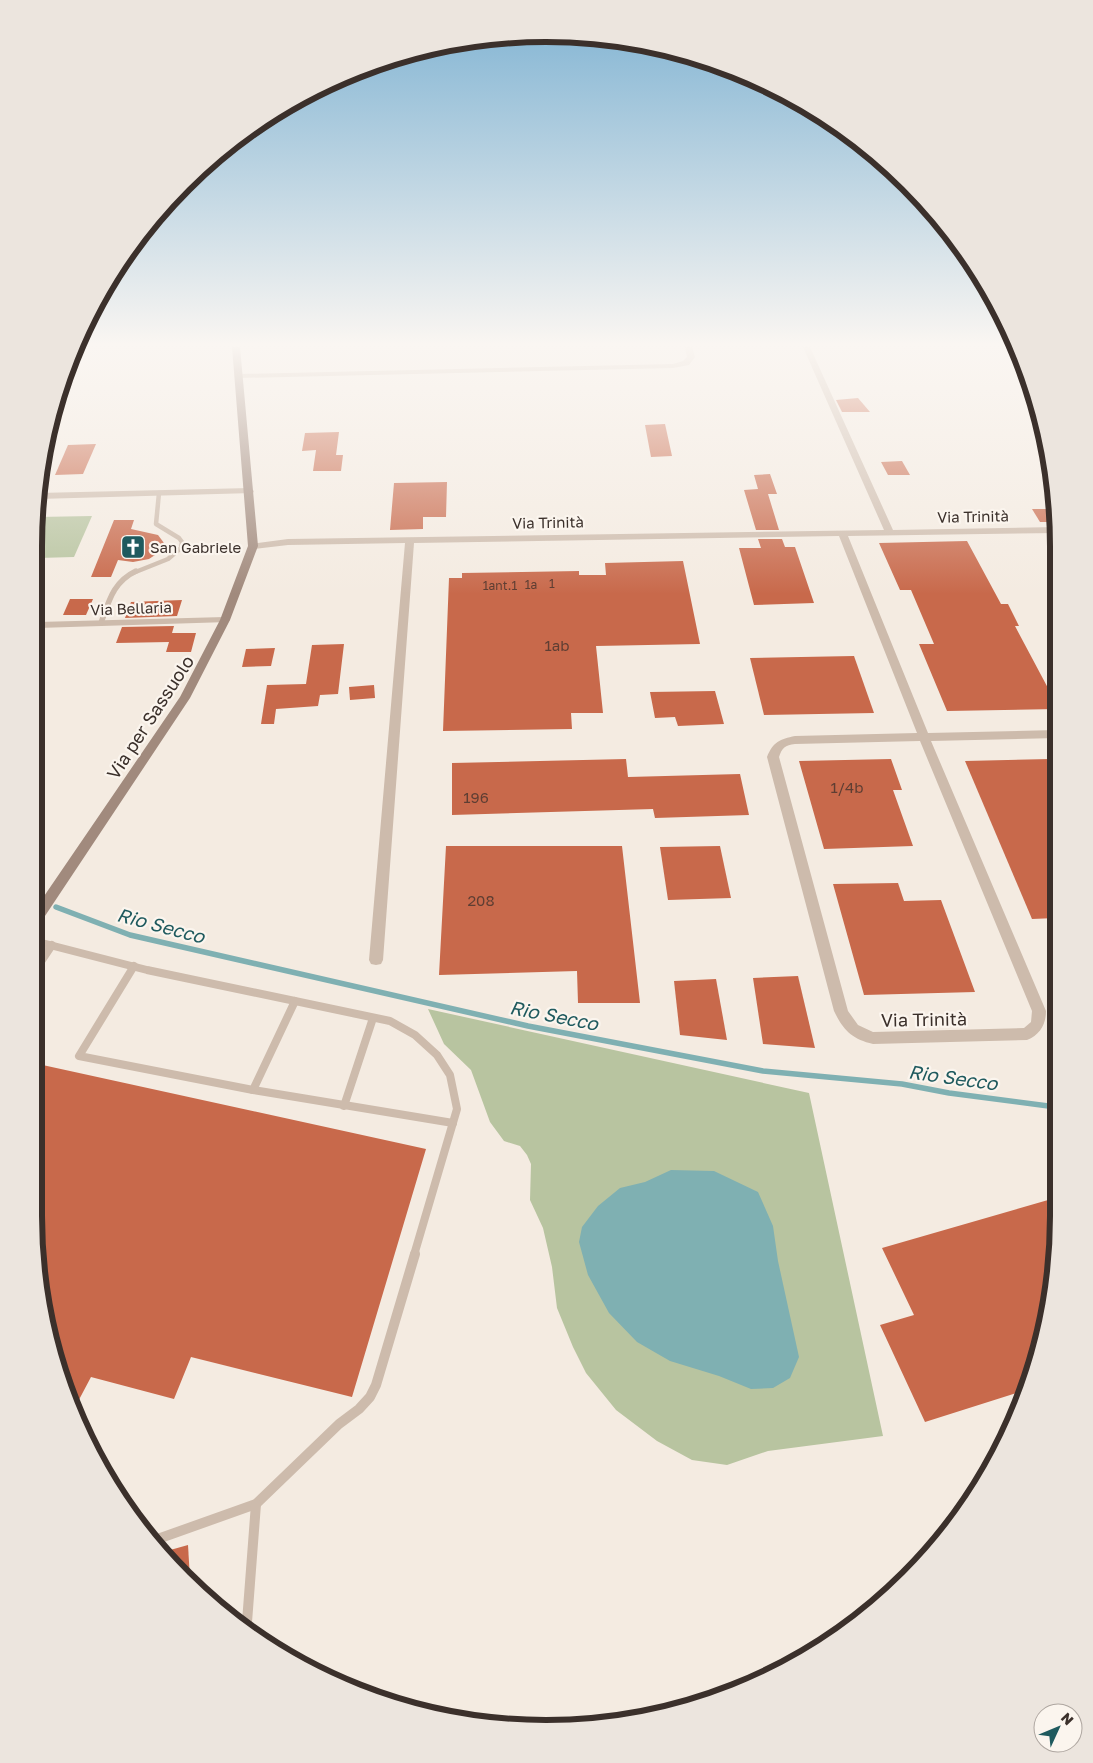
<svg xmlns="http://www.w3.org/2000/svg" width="1093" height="1763" font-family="'Golos Text',sans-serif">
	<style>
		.green { fill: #b8c4a0 }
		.water { fill: #7fb0b2 }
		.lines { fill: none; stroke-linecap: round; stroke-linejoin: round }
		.stream { stroke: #7fb0b2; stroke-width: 5.5 }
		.building { fill: #c8694b }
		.service-far3 { stroke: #cdbbac; stroke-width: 4.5 }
		.service-far2 { stroke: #cdbbac; stroke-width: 5.5 }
		.service-far1 { stroke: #cdbbac; stroke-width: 8 }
		.service { stroke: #cdbbac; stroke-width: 10 }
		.minor { fill: #cdbbac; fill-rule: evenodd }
		.secondary { fill: #a18a7d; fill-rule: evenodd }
		.labels { text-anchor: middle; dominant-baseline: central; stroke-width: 4.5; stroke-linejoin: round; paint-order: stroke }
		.far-number-label { font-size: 12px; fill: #5e3e33 }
		.far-street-label { font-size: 15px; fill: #3b302b; stroke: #fbf5ee }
		.far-poi-label { font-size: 15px; fill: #3b302b; stroke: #fbf5ee; text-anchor: start }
		.number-label { font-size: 15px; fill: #5e3e33 }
		.street-label { font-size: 18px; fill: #3b302b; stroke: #fbf5ee }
		.water-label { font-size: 19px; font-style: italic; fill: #1f5a5e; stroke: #fbf5ee }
		.rim { fill: none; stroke: #3b302b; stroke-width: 6 }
	</style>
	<rect width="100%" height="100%" fill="#f4ebe1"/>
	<g class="green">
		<polygon points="92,516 74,557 38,558 38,517"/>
		<polygon points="428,1009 809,1093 883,1436 768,1451 727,1465 692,1460 657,1441 616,1410 586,1373 573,1347 557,1308 552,1267 543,1228 530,1200 531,1164 527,1155 520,1146 504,1141 490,1122 471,1070 444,1044"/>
	</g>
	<polygon class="water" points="671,1170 714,1171 758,1192 773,1226 778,1261 799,1357 790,1378 773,1388 751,1389 719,1376 670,1361 637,1342 609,1313 588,1275 579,1242 582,1227 598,1206 620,1188 645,1182"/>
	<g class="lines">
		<polyline class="stream" points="56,907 130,935 528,1026 763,1071 902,1084 949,1093 1056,1107"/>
	</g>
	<g class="building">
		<polygon points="858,398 870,412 842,412 836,400"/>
		<polygon points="665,424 672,456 651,457 645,425"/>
		<polygon points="339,432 336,455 343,455 341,471 313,471 316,450 302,451 305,433"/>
		<polygon points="96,444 83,474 55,475 68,445"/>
		<polygon points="902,461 910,475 888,475 881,462"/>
		<polygon points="770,474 777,494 768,494 779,530 756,530 744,490 758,489 754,475"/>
		<polygon points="447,482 446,517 423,517 423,529 390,530 394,483"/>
		<polygon points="1032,509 1051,509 1058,522 1040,522"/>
		<polygon points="114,520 134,520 131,529 158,535 164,543 161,551 149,559 133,562 118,560 111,577 91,577"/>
		<polygon points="758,539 782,539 785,547 795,547 814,603 754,605 739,548 761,548"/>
		<polygon points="967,541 1001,604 1008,604 1019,626 1015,626 1057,705 1057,709 947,711 919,644 934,644 911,590 900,590 879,543"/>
		<polygon points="683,561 700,644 596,646 603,713 571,713 572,729 443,731 449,578 462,578 462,573 579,571 579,575 606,575 605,563"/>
		<polygon points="70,599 93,599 86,615 63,615"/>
		<polygon points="182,600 177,616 125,618 131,602"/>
		<polygon points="174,626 172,633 196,633 191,652 166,652 169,642 116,643 122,627"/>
		<polygon points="344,644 338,694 320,695 318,706 276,709 274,724 261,724 267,685 306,684 312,645"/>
		<polygon points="275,648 271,666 242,667 246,649"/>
		<polygon points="854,656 874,713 764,715 750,658"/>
		<polygon points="374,685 375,698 350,700 349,687"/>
		<polygon points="715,691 724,724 678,726 675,717 655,718 650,692"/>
		<polygon points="626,759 628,777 740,774 749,815 655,818 653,809 452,815 452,763"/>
		<polygon points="891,759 902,790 893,790 913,846 824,849 799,761"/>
		<polygon points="1050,759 1057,773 1056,918 1032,919 965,761"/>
		<polygon points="446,846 622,846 640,1003 578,1003 577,971 439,975"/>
		<polygon points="720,846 731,898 668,900 660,847"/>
		<polygon points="898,883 904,901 941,900 975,992 864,995 833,884"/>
		<polygon points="798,976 815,1048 763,1044 753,978"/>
		<polygon points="716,979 727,1040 680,1035 674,981"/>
		<polygon points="38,1064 426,1149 352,1397 191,1357 174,1399 91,1377 73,1411 61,1381 38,1284"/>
		<polygon points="1055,1198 1055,1283 1026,1390 925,1422 880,1325 914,1315 882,1248"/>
		<polygon points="188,1545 190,1579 163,1552"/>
	</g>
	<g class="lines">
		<polyline class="service-far3" points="133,573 168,559 181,548 182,542 179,538 156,524 159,493"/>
		<path class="service-far2" d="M101 623C109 601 113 582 136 571"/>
		<g class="service-far1">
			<polyline points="38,942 147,970 390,1021 415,1035 437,1055 450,1075 457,1109 414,1255"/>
			<polyline points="38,966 52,945"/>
			<polyline points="134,966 79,1056 253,1090 295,1001"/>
			<polyline points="253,1090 453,1123"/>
			<polyline points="344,1106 373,1018"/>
		</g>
		<g class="service">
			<polyline points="152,1541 256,1504 339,1424 359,1409 370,1397 376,1385 415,1254"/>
			<polyline points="244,1630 247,1622 256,1504"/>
		</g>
		<g class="minor">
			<polygon points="685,347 692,347 695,357 689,365 673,368 238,378 234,376 238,374 673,364 683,361 687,357"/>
			<path d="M803 347H810L893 530 1058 527V533L848 536 928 733 1057 730V738L931 741 1046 1011C1046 1024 1040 1035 1027 1040L873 1044C852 1039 843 1030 834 1011L767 757C773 742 780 739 795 736L917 733 839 536 414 543 383 960 381 964 376 965 371 964 369 960 405 543 288 545 253 549 250 548V544L288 539 884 530ZM920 741 1032 1011 1031 1022 1024 1028 873 1032 858 1025 848 1011 779 757C782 748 785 745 795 744Z"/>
			<polygon points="250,488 254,491 253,493 38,499 38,493"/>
			<polygon points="225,617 230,620 228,622 38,628 38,622"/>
		</g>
		<polygon class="secondary" points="232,347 240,347 258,546 230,620 190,698 43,919 38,920 38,905 180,697 220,620 248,546"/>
	</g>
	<linearGradient id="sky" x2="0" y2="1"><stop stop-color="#7eb2d2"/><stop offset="0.58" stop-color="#faf6f2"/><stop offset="1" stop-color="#faf6f2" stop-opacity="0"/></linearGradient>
	<rect width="1093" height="594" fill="url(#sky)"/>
	<defs>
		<symbol id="church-square" viewBox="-11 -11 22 22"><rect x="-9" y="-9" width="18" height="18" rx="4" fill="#1f5a5e" stroke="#fbf5ee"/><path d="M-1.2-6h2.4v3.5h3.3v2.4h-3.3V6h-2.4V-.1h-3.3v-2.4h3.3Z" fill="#fff"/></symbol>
	</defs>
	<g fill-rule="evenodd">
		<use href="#church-square" x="119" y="533" width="28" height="28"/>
	</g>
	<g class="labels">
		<g class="far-number-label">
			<text x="552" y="583">1</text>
			<text x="531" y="584">1a</text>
			<text x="500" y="585">1ant.1</text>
		</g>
		<g class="far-street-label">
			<text transform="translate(973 516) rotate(-1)">Via Trinità</text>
			<text transform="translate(548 522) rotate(-1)">Via Trinità</text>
			<text transform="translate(131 608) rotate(-2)">Via Bellaria</text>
		</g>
		<g class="far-poi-label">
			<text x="150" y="547">San Gabriele</text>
		</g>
		<g class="number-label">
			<text x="557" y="645">1ab</text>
			<text x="847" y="787">1/4b</text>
			<text x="476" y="797">196</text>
			<text x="481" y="900">208</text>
		</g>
		<g class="street-label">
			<text transform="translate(150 717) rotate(-57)">Via per Sassuolo</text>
			<text transform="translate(924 1019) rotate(-1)">Via Trinità</text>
		</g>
		<g class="water-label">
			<text transform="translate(161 925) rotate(15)">Rio Secco</text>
			<text transform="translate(554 1015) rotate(11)">Rio Secco</text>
			<text transform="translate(953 1077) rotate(8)">Rio Secco</text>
		</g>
	</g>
	<path d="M0 0H1093V1763H0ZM546 42H546A504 504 0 0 1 1050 546V1216A504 504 0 0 1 546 1720H546A504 504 0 0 1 42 1216V546A504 504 0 0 1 546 42Z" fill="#ece5de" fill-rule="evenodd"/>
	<path class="rim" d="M546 42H546A504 504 0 0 1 1050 546V1216A504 504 0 0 1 546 1720H546A504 504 0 0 1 42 1216V546A504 504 0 0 1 546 42Z"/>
	<g transform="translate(1058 1728) rotate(46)"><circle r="24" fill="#fbf5ee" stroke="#aea6a0"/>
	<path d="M0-4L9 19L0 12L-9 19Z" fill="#1f5a5e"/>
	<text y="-8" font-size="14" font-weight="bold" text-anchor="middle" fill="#3b302b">N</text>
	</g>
</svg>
